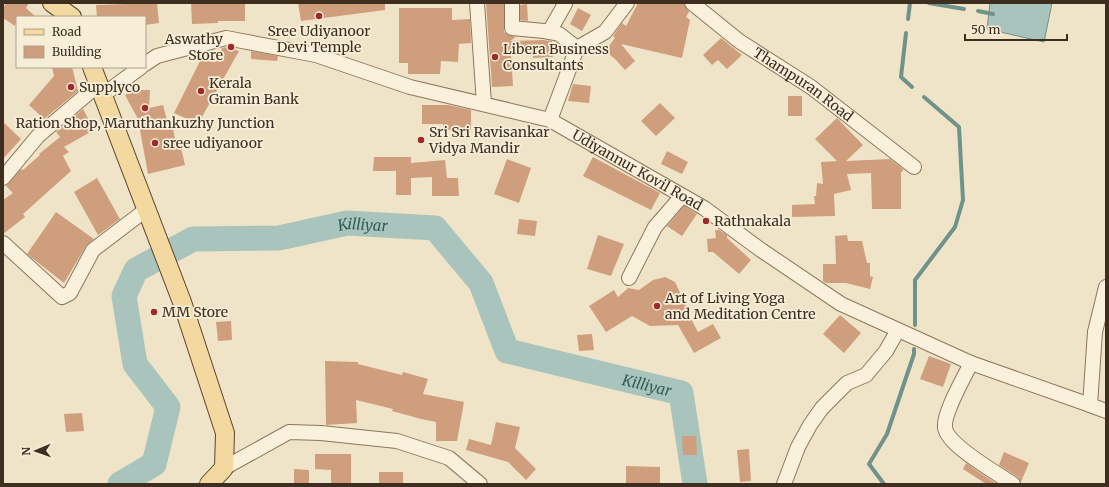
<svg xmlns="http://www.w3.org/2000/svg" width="1109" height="487" font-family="Merriweather,serif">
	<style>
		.water { fill: #a9c4bc; stroke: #6f938a }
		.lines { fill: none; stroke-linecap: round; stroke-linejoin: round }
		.stream { stroke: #6f938a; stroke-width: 4 }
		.river { stroke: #a9c4bc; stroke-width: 25 }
		.building { fill: #cf9f7d }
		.minor-casing { stroke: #8d765c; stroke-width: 16 }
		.major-casing { stroke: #5b4430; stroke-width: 20 }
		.minor { stroke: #faf1dc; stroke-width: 14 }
		.major { stroke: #f3d9a0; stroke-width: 18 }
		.poi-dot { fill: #9e2a2b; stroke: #f7eed8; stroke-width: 1.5 }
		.labels { text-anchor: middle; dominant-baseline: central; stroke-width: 3.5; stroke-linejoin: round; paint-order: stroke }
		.poi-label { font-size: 14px; fill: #3d2e20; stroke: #f7eed8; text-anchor: start }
		.street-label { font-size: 14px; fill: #3d2e20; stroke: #f7eed8 }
		.water-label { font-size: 15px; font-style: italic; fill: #2f5d5a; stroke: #f7eed8 }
	</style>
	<rect width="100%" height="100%" fill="#f0e4c8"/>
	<polygon class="water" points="990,3 1052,3 1044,42 987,29"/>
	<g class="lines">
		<g class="stream">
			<polyline points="929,3 964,9"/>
			<polyline points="978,11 993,14"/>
			<polyline points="908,19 910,3"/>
			<polyline points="906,33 901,77 912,87"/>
			<polyline points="915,325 915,280 955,227 963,200 959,127 924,97"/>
			<polyline points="884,484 869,464 887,434 914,354 914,349"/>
		</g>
		<path class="river" id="s1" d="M120 484 154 464 168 407 135 364 124 296 136 270 193 239 279 238 347 223 435 228 481 283 507 351 681 393 695 484"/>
	</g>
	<g class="building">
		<polygon points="6,3 29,3 26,8 36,17 17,17 15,26 3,18 3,8"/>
		<polygon points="157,3 159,23 145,25 145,17 97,17 96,5"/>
		<polygon points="191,3 245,3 245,21 218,21 218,23 192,24"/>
		<polygon points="298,3 385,3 385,10 301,21"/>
		<polygon points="486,3 504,3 504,32 508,35 516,37 510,41 543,40 552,41 553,57 533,58 533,53 511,54 513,86 492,87"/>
		<polygon points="638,3 684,3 689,12 686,17 690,20 682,58 621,44 635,61 625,70 615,59 605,51 615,38 613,36 622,23 626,26"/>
		<polygon points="527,4 528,21 520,20 520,5"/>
		<polygon points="399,8 452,8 452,20 470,19 471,43 459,44 458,62 441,61 440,74 408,74 408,63 399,63"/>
		<polygon points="578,8 591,15 582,31 570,24"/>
		<polygon points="721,38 742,55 727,69 718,60 712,65 703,55"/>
		<polygon points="226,47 239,51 198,124 174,113 202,57 216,62 222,48"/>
		<polygon points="251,51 278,56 277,61 251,59"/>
		<polygon points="52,67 72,67 78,91 44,119 29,105 54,76"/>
		<polygon points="573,84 591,86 589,103 568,101"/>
		<polygon points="134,90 150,90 149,108 163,105 168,124 171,119 177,149 181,148 185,165 148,174 138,119 125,95"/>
		<rect x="788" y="96" width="14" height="20"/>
		<polygon points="660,103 675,118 656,136 641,121"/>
		<polygon points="422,105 449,105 471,110 471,130 443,130 443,124 422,124"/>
		<polygon points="83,109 94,130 64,147 69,152 63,156 71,171 23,214 25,217 3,234 3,200 13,193 6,186 21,169 23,170 40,155 39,154 60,137 56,132"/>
		<polygon points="837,118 863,145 846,161 890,159 903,169 903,171 901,172 901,209 872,209 871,173 847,174 851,190 834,194 835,216 792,217 792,205 815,204 814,196 816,196 817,183 823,184 821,162 837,161 815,139"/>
		<polygon points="3,122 21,139 3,159"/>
		<polygon points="667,151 688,162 682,174 661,164"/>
		<polygon points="374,157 411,157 411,163 445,160 447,178 458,178 459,196 432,196 432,177 411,178 411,195 396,195 396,171 373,171"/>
		<polygon points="593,157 660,193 651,210 583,176"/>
		<polygon points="507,159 531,168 519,203 494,194"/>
		<polygon points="97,178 120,219 98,235 74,192"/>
		<polygon points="684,206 697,214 682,236 667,226"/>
		<polygon points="56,212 94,239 86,246 64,283 27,254"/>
		<polygon points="519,219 537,221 535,236 517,234"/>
		<polygon points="715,230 719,230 727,235 727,238 751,260 739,274 713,252 708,252 707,239 716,238"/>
		<polygon points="598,235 624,244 611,276 587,269"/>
		<polygon points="847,235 848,241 862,241 867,263 870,263 870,276 873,277 870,289 846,283 826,283 823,281 823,264 836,264 835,236"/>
		<polygon points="665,277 675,282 689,312 688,313 698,332 713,324 721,338 694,353 678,325 650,326 632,316 606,332 589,306 614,290 618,297 628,288 639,290 653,280"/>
		<polygon points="840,315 861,333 844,353 823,334"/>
		<polygon points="231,321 232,340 218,341 216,322"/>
		<polygon points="592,334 594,350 579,351 577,335"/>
		<polygon points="929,356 951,364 943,387 920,379"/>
		<polygon points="325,361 358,362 358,364 402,375 403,372 428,379 423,394 464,402 457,441 436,441 436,422 421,419 392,411 393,409 356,400 357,423 326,425"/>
		<polygon points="82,413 84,431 66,432 64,414"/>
		<polygon points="496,422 520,427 515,448 536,469 526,480 508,462 466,450 469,439 491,445"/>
		<polygon points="682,436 696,436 697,455 683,455"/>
		<polygon points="749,449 751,481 740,482 737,450"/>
		<polygon points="1004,452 1029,463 1021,482 1018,477 999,465"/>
		<polygon points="315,454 351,454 351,484 331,484 331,470 315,469"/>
		<polygon points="966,463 980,473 997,484 986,484 963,469"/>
		<polygon points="626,466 660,467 660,484 626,484"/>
		<polygon points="294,469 309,470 309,484 294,484"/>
		<rect x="379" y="472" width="24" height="12"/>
	</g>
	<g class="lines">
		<defs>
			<g id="minor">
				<polyline points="477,3 484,104"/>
				<polyline points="512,3 512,28 544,31 559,34 577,48"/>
				<path id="s2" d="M692 3 739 41 811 87 914 167"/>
				<polyline points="549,32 565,4"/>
				<path id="s3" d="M145 64 157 56 226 38 316 55 410 87 550 120 704 208 761 250 841 304 971 363 1090 405"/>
				<polyline points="103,95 141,67"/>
				<polyline points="550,120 577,48 605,32 627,3"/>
				<polyline points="3,178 38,136 98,85"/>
				<polyline points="3,243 62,297 70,293 93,250 147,209"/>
				<polyline points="629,278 655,227 682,196"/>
				<polyline points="1106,287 1095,332 1090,405 1106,411"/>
				<path d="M971 363C964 378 943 413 945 428 948 446 997 473 1013 484"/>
				<polyline points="224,468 289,432 321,433 397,441 449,458 480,484"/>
				<polyline points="784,484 798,447 810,425 822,408 847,383 866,375 886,351 898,330"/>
			</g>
			<g id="major">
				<polyline points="52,3 72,17"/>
				<polyline points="92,67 182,302 225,433 224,468 209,484"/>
			</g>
		</defs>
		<use href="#minor" class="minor-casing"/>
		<use href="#major" class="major-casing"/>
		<use href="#minor" class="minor"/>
		<use href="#major" class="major"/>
	</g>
	<g class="poi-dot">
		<circle cx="319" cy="16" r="4"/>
		<circle cx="231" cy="47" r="4"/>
		<circle cx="495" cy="57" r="4"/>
		<circle cx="71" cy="87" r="4"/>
		<circle cx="201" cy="91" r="4"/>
		<circle cx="145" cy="108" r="4"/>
		<circle cx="421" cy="140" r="4"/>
		<circle cx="155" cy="143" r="4"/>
		<circle cx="706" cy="221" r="4"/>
		<circle cx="657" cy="306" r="4"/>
		<circle cx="154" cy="312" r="4"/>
	</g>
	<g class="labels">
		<g class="poi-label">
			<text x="319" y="31" text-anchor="middle">Sree Udiyanoor<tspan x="319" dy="16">Devi Temple</tspan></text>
			<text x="223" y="39" text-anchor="end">Aswathy<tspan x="223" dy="16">Store</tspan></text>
			<text x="503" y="49">Libera Business<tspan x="503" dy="16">Consultants</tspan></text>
			<text x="209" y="83">Kerala<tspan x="209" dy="16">Gramin Bank</tspan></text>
			<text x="79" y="87">Supplyco</text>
			<text x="145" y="123" text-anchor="middle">Ration Shop, Maruthankuzhy Junction</text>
			<text x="429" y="132">Sri Sri Ravisankar<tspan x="429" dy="16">Vidya Mandir</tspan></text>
			<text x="163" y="143">sree udiyanoor</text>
			<text x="714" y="221">Rathnakala</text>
			<text x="665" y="298">Art of Living Yoga<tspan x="665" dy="16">and Meditation Centre</tspan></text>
			<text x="162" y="312">MM Store</text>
		</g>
		<g class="street-label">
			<text stroke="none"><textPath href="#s2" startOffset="138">Thampuran Road</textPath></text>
			<text stroke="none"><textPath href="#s3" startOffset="521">Udiyannur Kovil Road</textPath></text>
		</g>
		<g class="water-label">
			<text stroke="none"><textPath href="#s1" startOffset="486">Killiyar</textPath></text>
			<text stroke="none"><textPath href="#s1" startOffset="847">Killiyar</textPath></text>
		</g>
	</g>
	<rect width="1109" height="487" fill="none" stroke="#3d2e20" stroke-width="8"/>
	<rect x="16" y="16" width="130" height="52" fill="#f7eed8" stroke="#ada18e"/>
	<rect x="24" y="29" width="20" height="6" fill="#f3d9a0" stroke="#ada18e"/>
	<text x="52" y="36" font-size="12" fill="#3d2e20">Road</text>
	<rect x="24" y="46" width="20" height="12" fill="#cf9f7d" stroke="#ada18e"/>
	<text x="52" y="56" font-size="12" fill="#3d2e20">Building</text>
	<g transform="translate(36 451) rotate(268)" stroke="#f7eed8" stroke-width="3" paint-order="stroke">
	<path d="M0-3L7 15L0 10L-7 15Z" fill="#3d2e20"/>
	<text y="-6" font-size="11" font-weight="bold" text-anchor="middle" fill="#3d2e20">N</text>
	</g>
	<path d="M965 34v6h102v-6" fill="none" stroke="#3d2e20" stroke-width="2"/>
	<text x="971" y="34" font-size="12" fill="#3d2e20" stroke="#f7eed8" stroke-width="3" paint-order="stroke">50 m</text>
</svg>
